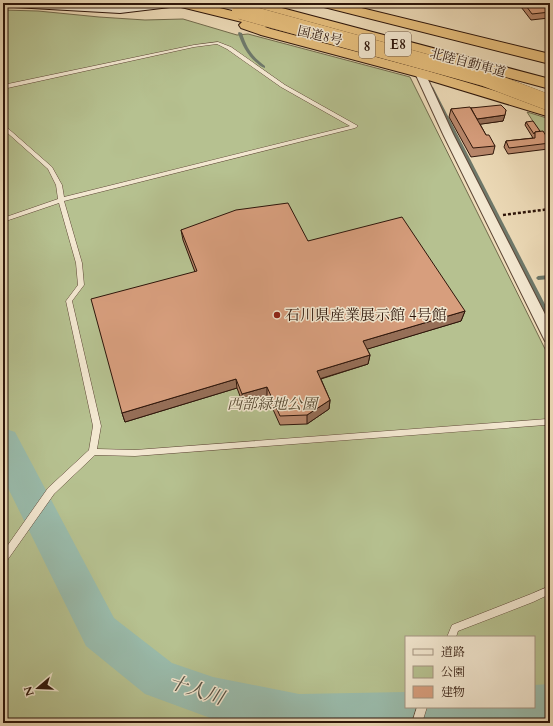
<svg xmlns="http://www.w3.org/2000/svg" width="553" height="726" font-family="Cardo,'Noto Serif JP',serif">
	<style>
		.green { fill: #b6c190; stroke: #726b4d; fill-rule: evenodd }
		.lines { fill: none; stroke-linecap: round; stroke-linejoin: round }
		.stream { fill: #6e796b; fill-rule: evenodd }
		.river { fill: #9abbab; fill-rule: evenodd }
		.lane-casing { stroke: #5d4636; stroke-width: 1 }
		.street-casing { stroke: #5d4636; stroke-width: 2 }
		.secondary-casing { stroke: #2d150a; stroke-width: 2 }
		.highway-casing { stroke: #2d150a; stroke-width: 2 }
		.path { stroke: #2d150a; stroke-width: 2.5; stroke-dasharray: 3 2; stroke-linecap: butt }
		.lane { fill: #f3e8d1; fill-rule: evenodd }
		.street { fill: #f3e8d1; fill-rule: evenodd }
		.secondary { fill: #f3e8d1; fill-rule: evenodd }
		.highway { fill: #e6be7c; fill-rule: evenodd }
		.highway-bridge-casing { stroke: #2d150a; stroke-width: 16; stroke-linecap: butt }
		.highway-bridge { stroke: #e6be7c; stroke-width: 16 }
		.wall { fill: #b9886c; stroke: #2d150a }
		.shaded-wall { fill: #966f58; stroke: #2d150a }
		.building { fill: #d79e7d; stroke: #2d150a }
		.poi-dot { fill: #8f2418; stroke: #f3e8d1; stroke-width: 1.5 }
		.labels { text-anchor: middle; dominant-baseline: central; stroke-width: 3; stroke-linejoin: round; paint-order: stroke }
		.far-street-label { font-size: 13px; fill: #2d150a; stroke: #f3e8d1 }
		.shield { fill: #f3e8d1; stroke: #685446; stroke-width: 1 }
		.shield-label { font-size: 14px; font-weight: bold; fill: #2d150a }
		.poi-label { font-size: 15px; fill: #2d150a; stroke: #f3e8d1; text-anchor: start }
		.park-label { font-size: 15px; font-style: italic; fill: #564932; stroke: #f3e8d1 }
		.near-water-label { font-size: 19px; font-style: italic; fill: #534f42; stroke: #f3e8d1 }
	</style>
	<rect width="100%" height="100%" fill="#eddbb8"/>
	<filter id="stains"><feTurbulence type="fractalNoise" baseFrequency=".005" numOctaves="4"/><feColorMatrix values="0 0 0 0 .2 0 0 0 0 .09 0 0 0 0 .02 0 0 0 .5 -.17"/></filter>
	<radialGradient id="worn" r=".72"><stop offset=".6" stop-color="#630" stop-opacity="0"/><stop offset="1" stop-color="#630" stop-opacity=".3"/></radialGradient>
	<g class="green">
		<path d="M3 10 38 11 99 17 145 20 183 19 237 35 248 34 410 77 550 359V723H3ZM406 637H534V707H406Z"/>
		<polygon points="527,112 550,119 550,148"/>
	</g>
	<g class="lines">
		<g class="stream">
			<path d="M239 32 242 33C247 49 252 56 265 66V68C262 67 260 66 257 63 247 55 242 45 238 33Z"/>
			<polygon points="430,86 433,87 550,314 550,321 548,319 429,87"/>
			<polygon points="550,275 550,279 538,280 536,278 538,276"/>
		</g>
		<polygon class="river" points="3,428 15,432 114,618 172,663 213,677 299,694 406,692 406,707 534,707 534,685 550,684 550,723 234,723 213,719 145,694 86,646 3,478"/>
		<defs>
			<g id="lane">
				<polygon points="218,42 231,47 285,85 358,126 355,128 64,201 82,263 84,285 72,301 101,426 97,449 135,450 547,419 550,420 550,430 547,429 545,425 135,456 95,455 54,494 6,562 3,563 3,552 48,488 89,450 93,426 66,301 78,285 76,263 59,203 3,222 3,218 58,199 56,185 48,169 3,129 3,124 52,167 62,185 64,197 350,126 281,87 227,49 217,44 194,47 3,89 3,85 194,45"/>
				<polygon points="550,586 550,594 533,602 458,631 456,637 447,637 452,625 531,594"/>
				<polygon points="417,707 427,707 422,723 412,723"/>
			</g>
			<polygon id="street" points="420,70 425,73 453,134 550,324 550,342 545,341 543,337 443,134 415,73"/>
			<polygon id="secondary" points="8,3 81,3 120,5 138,3 176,3 174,6 170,7 120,13 14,7 10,6"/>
			<g id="highway">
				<polygon points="175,3 199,3 269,20 271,23 269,26 265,27 271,29 425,70 550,107 550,117 415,76 261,35 241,28 239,25 242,22 177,6"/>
				<polygon points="240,3 263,3 550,79 550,89 242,6"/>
				<polygon points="318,3 341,3 550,54 550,64 320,6"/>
			</g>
		</defs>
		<use href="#lane" class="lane-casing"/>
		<use href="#street" class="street-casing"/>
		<use href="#secondary" class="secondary-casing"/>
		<use href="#highway" class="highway-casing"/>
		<polyline class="path" points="503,215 550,209"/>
		<use href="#lane" class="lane"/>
		<use href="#street" class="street"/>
		<use href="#secondary" class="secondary"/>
		<use href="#highway" class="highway"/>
		<defs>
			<polyline id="highway-bridge" points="240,11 484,78 550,103"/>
		</defs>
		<use href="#highway-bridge" class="highway-bridge-casing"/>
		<use href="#highway-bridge" class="highway-bridge"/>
	</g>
	<g class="wall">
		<polygon points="518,3 544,3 550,11 550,15 549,18 531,20"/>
		<polygon points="471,108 506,110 503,121 480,124 486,135 495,146 493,154 471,157 449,117 451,109"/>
		<polygon points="526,122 540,131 550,142 550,144 548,149 508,154 504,147 506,141 533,138 525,125"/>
		<polygon points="181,230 308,241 465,311 461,321 367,349 370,355 368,364 321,379 330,400 329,409 307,424 280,425 267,396 243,404 237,388 125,422 122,413 195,272 183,240"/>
	</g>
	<g class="shaded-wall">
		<polygon points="505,115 503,121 475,125 477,119"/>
		<polygon points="465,311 461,321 361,351 363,341"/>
		<polygon points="370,355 368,364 316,380 317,371"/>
		<polygon points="236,379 237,388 125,422 122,413"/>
		<polygon points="267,387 267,396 243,404 242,394"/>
		<polygon points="330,400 329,409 307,424 307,415"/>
	</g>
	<g class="building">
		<polygon points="524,3 544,3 550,11 550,12 532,14"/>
		<polygon points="501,105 506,110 505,115 477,119 471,108"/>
		<polygon points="470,107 486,135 489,135 495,146 473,148 451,109"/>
		<polygon points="533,121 540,131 535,132 534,134 526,122"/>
		<polygon points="543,131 550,142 550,143 509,148 506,141 535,138 535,132"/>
		<polygon points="288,203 308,241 402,217 465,311 363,341 370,355 317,371 330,400 307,415 280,416 267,387 242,394 236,379 122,413 91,299 197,271 181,230 236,210"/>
	</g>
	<circle class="poi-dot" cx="277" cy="315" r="4"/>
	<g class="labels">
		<g class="far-street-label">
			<text transform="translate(320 36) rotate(13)">国道8号</text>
			<text transform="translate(468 63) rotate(15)">北陸自動車道</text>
		</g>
		<g class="shield">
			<rect x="385" y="32" width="26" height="24" rx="3"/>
			<rect x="359" y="34" width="16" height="24" rx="3"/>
		</g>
		<g class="shield-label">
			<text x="398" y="44">E8</text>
			<text x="367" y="46">8</text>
		</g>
		<g class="poi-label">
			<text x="285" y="315">石川県産業展示館 4号館</text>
		</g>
		<g class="park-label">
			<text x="272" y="404">西部緑地公園</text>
		</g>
		<g class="near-water-label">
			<text transform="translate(196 690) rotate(18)">十人川</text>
		</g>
	</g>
	<rect width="553" height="726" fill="none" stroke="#eddbb8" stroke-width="16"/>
	<rect x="4" y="4" width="545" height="718" fill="none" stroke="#2d150a" stroke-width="2"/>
	<rect x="8" y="8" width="537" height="710" fill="none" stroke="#2d150a"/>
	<rect x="405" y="636" width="130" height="72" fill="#f3e8d1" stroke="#a49481"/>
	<rect x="413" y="649" width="20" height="6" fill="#f3e8d1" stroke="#a49481"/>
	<text x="441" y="656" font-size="12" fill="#2d150a">道路</text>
	<rect x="413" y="666" width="20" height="12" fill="#b6c190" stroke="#a49481"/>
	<text x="441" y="676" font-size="12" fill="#2d150a">公園</text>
	<rect x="413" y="686" width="20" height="12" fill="#d79e7d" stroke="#a49481"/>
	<text x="441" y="696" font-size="12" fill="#2d150a">建物</text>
	<g transform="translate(38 688) rotate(251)" stroke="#f3e8d1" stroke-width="3" paint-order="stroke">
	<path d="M0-3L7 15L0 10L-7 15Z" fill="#2d150a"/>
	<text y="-6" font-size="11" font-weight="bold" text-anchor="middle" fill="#2d150a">N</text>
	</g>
	<rect width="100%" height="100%" filter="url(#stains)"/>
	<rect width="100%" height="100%" fill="url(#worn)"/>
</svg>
